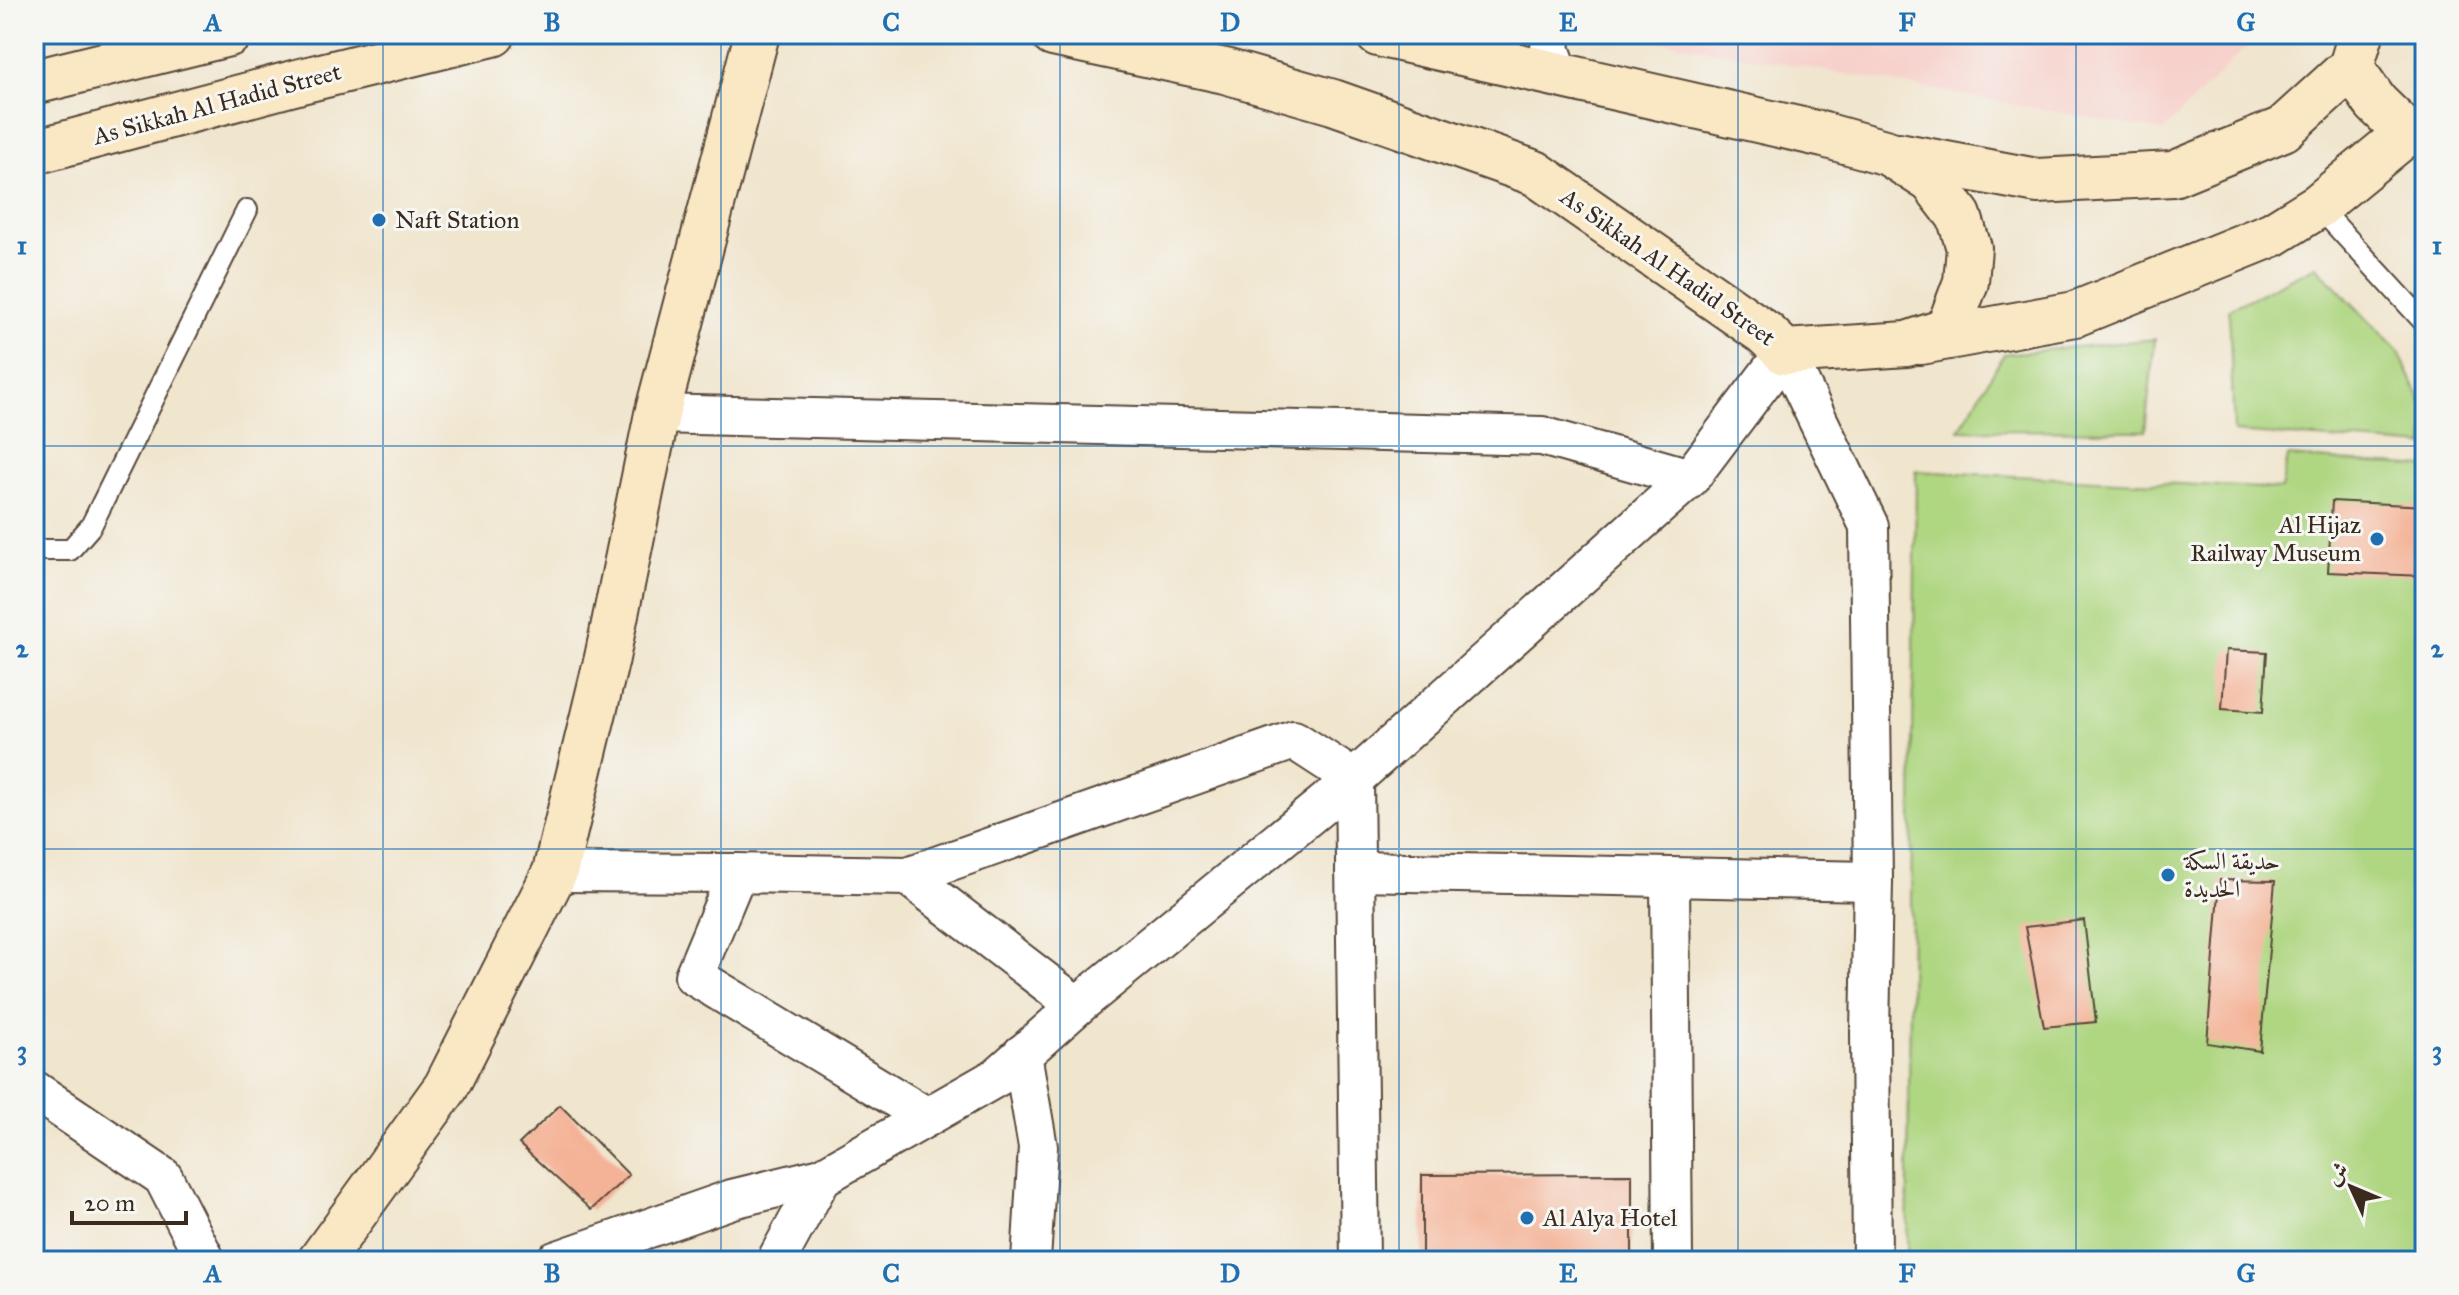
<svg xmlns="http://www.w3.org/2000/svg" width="2459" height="1295" font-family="'IM FELL Great Primer',Amiri,serif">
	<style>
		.built { fill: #f7d0cb }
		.green { fill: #afd681; stroke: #758050; stroke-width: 2 }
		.building { fill: #f4b296 }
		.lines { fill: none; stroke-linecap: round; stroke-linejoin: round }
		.lane-casing { stroke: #564638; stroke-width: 24 }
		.street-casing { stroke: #564638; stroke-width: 42 }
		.secondary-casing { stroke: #564638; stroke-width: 48 }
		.lane { stroke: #fff; stroke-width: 20 }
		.street { stroke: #fff; stroke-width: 38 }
		.secondary { stroke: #fae7c3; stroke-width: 44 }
		.grid { fill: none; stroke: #1f6fb2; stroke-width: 2; stroke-opacity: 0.55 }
		.poi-dot { fill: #1f6fb2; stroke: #f6f6f2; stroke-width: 3 }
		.labels { text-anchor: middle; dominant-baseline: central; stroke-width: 6; stroke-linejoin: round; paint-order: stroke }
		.street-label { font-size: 24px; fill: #3b2a1e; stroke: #f6f6f2 }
		.poi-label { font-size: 24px; fill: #3b2a1e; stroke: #f6f6f2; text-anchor: start }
		.neatline { fill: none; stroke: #1f6fb2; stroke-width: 3 }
		.grid-label { font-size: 26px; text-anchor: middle; font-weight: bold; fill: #1f6fb2 }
	</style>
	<rect width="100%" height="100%" fill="#f6f6f2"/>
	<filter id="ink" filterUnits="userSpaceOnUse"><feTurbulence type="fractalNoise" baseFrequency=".0125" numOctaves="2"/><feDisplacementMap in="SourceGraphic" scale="16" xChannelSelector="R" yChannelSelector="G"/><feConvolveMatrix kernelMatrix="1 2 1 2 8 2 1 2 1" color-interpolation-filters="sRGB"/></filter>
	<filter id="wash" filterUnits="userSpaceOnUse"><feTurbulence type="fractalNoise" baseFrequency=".006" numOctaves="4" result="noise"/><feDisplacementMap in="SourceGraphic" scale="32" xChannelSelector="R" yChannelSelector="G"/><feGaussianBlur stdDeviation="1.8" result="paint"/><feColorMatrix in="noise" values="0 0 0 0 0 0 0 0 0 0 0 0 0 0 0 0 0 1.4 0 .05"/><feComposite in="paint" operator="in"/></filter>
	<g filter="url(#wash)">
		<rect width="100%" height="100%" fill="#f0e5cd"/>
		<polygon class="built" points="1620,34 2259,34 2163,131"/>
		<g class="green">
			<polygon points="2316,266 2399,352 2425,410 2425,446 2234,432 2229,309"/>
			<polygon points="2155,339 2145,431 1959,430 2004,354"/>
			<polygon points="2288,457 2425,467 2425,1261 1907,1261 1916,471 2281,489"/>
		</g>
		<g id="blocks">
			<g class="building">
				<polygon points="2332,501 2425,506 2425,576 2328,572"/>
				<polygon points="2226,650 2267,652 2263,712 2222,709"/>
				<polygon points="2220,880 2275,881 2260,1051 2207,1043"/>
				<polygon points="2084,920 2096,1022 2044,1027 2025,927"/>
				<polygon points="560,1105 629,1175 591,1210 519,1144"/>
				<polygon points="1632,1174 1632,1261 1422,1261 1422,1175"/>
			</g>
		</g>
	</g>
	<g filter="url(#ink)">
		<use href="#blocks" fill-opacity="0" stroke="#564638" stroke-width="2"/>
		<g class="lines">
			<defs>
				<g id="lane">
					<polyline points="2318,206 2425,323"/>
					<polyline points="34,547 38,550 70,550 91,526 247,210"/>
				</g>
				<g id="street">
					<polyline points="1552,34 1550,48 1560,75"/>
					<polyline points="657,414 1542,436 1690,478"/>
					<polyline points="1355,871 1873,881"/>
					<polyline points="555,872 737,873"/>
					<polyline points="908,876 1294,740 1354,779 1360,1261"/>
					<polyline points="1670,877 1673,1261"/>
					<polyline points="1022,1054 1038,1147 1031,1261"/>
					<polyline points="34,1090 163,1177 206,1261"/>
					<polyline points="927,1117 694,976 737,873 908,876 1077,1006"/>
					<polyline points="555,1261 732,1199 822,1177 997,1077 1077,1006 1354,779 1690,478 1785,352 1869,526 1873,881 1870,1033 1872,1261"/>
					<polyline points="776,1261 822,1177"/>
				</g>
				<g id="secondary">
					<polyline points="1053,34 1225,71 1333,102 1535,173 1765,333 1785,352 1907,344 1948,330 1966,282 1969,248 1959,216 1932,181 1888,153 1824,135 1378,34"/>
					<polyline points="2351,67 2376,103 2407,133"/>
					<polyline points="34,82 229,34"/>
					<polyline points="34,152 301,81 493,34"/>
					<polyline points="1899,155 2037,181 2173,174 2283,129 2351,67 2361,34"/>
					<polyline points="1921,342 2075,314 2273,234 2318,206 2407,133 2425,133"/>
					<polyline points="320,1261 446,1087 555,872 607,658 657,414 757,34"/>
				</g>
			</defs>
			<use href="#lane" class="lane-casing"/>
			<use href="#street" class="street-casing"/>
			<use href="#secondary" class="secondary-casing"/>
			<use href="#lane" class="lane"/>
			<use href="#street" class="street"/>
			<use href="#secondary" class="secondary"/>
		</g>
	</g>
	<path class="grid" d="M383 34V1261M721 34V1261M1060 34V1261M1399 34V1261M1738 34V1261M2076 34V1261M34 446H2425M34 849H2425"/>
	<g class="poi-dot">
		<circle cx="379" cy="220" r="8"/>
		<circle cx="2377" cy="539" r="8"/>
		<circle cx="2168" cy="875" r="8"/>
		<circle cx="1527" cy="1218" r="8"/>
	</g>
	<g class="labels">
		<g class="street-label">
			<text transform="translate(217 104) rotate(-15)">As Sikkah Al Hadid Street</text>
			<text transform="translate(1668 267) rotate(35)">As Sikkah Al Hadid Street</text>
		</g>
		<g class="poi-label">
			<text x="395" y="220">Naft Station</text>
			<text x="2361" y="525" text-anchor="end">Al Hijaz<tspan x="2361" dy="28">Railway Museum</tspan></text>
			<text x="2184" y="861">حديقة السكة<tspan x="2184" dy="28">الحديدة</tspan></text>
			<text x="1543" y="1218">Al Alya Hotel</text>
		</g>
	</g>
	<rect width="2459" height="1295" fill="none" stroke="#f6f6f2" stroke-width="88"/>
	<g transform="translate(2351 1187) rotate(314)" stroke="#f6f6f2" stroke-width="6" paint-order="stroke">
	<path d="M0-6L14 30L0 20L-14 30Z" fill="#3b2a1e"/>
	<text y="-12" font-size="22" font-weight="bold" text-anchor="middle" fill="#3b2a1e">ش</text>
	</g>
	<path d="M72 1211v12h114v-12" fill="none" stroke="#3b2a1e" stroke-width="4"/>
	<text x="84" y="1211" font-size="24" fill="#3b2a1e" stroke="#f6f6f2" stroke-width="6" paint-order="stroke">20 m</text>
	<rect x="44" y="44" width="2371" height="1207" class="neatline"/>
	<g class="grid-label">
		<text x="213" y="31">A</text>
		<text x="552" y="31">B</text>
		<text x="891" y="31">C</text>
		<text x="1230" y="31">D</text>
		<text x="1568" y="31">E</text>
		<text x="1907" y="31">F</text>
		<text x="2246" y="31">G</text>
		<text x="22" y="254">1</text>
		<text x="2437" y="254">1</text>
		<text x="22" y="657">2</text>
		<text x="2437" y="657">2</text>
		<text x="22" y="1059">3</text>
		<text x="2437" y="1059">3</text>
		<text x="213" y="1282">A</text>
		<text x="552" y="1282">B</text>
		<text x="891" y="1282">C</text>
		<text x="1230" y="1282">D</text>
		<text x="1568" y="1282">E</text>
		<text x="1907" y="1282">F</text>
		<text x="2246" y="1282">G</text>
	</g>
</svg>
